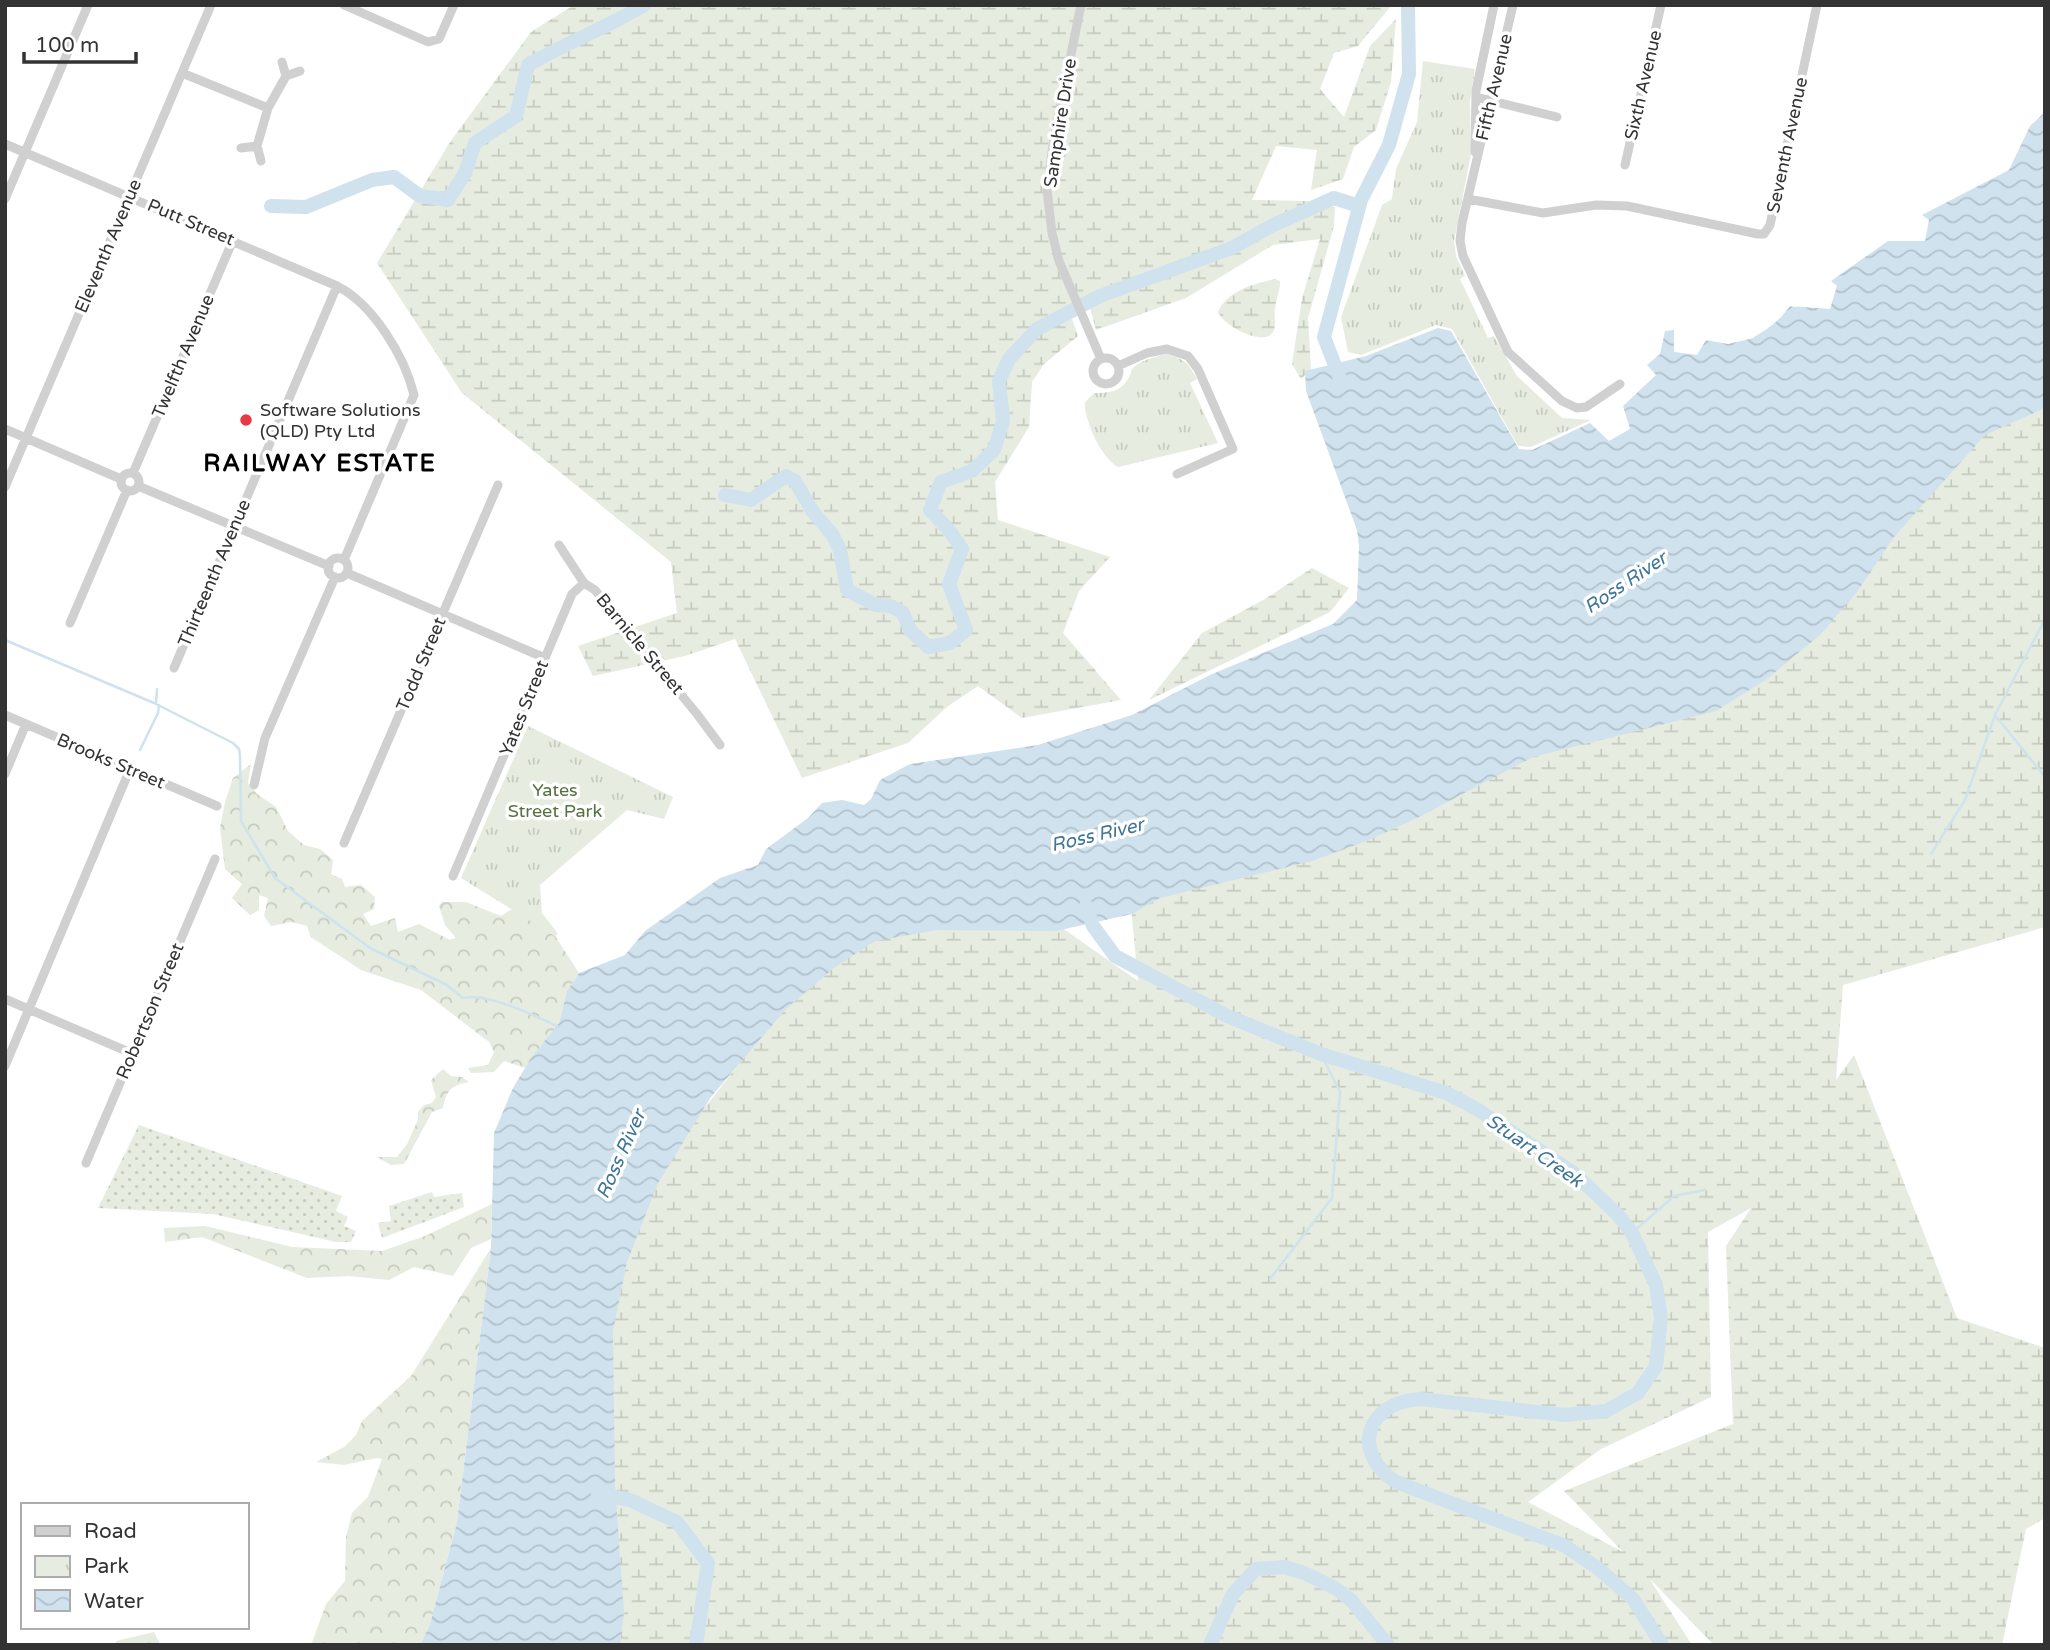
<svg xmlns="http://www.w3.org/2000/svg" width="2050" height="1650" font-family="'Varela Round',sans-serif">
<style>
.grass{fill:url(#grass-dots)}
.forest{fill:url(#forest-crowns)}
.wetland{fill:url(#wetland-marsh);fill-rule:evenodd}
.park{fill:url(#park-tufts)}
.pitch{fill:#e6ecdf}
.water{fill:url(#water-waves)}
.pier{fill:#fff}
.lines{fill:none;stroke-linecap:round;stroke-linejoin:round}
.stream{stroke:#cfe2ee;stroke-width:2.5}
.river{stroke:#cfe2ee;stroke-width:14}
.street{stroke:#d0d0d0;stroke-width:9}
.poi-dot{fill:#e63946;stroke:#fff;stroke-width:2.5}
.labels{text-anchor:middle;stroke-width:7;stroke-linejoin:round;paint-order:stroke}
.street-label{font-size:18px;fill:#333;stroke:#fff}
.poi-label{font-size:18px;fill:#333;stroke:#fff;text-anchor:start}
.park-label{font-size:18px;fill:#56703f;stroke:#fff}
.water-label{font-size:19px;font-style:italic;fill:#3f7597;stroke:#fff}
.district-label{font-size:24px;font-weight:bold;letter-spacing:2px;fill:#000;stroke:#fff}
</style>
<defs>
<pattern id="grass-dots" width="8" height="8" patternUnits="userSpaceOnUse" patternTransform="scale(1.75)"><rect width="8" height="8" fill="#e6ecdf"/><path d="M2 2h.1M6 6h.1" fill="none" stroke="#c6cbc0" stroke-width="1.8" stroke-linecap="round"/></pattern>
<pattern id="forest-crowns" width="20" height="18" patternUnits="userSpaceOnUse" patternTransform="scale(1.75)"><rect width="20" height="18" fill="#e6ecdf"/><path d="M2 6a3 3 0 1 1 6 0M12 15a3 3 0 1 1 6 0" fill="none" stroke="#c6cbc0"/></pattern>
<pattern id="wetland-marsh" width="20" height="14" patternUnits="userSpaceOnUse" patternTransform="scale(1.75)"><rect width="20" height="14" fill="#e6ecdf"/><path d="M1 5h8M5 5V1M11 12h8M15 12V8" fill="none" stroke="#c6cbc0"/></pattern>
<pattern id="park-tufts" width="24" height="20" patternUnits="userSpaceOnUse" patternTransform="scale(1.75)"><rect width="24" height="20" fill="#e6ecdf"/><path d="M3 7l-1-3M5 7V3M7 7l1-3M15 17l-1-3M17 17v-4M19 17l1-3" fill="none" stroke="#c6cbc0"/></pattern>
<pattern id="water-waves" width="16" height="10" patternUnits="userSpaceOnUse" patternTransform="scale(1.75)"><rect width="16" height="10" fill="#cfe2ee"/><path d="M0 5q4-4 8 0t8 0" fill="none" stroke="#b2c2cd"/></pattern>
</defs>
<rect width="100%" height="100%" fill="#fff"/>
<path class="grass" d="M139,1125L342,1196L336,1211L348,1217L344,1226L356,1231L351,1242H336L213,1214L98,1208Z
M432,1192L434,1197L462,1193L464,1207L382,1238L378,1223L391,1221L389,1206Z"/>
<path class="forest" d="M251,764L248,783L257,794L276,807L288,831L304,845L320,849L333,860L331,874L342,879L345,887L361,885L375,897L374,909L363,914L371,926L395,918L398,932L419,924L450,940L456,938L445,925L439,906L442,902H466L501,916L512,909L555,936L579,973L567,991L559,1023L525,1068L504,1061L494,1072L471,1073L468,1068L488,1065L494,1052L489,1042L421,990L361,970L311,937L307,926L292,922L271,926L264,916L268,898L259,895V910L250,915L232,898L242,884L225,869L220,828L225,802L233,778Z
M443,1069L451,1076L462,1077L469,1082C452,1085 446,1090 443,1108L432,1112L404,1164L391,1165L377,1157H397L407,1144L418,1120V1112L424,1105L432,1103L436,1097L431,1080Z
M492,1204L491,1239L471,1248L453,1276L414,1267L389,1280L349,1276L307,1278L202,1237L165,1242L164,1228L205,1226L292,1247L382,1251L425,1236Z
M491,1248L457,1522L430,1624L420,1645H311L326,1604L345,1581L346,1537L352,1513L368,1497L382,1459L377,1458L344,1465L316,1462L344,1447L356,1435L362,1421L411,1376Z
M154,1632L160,1644L163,1645H116V1641Z"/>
<path class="wetland" d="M574,5L1391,6L1358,46L1334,53L1320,89L1344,117L1370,46L1396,19L1391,82L1376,130L1354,147L1343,179L1311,190L1317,150L1276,146L1252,200L1306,201L1335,207L1334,226L1308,318L1311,369L1301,379L1292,364L1302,298L1320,239L1273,245L1186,298L1096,330L1090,308L1071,316L1078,336L1044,364L1032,382L1029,427L995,482L998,520L1110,557L1079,591L1063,633L1121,700L1022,718L978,686L947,707L908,743L802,778L735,639L685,656L593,676L578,646L677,613L671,562L462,393L377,263L450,142L531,32Z
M1275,279L1280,281V285C1279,293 1276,300 1275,308C1274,314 1276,324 1274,330C1267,349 1223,326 1218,312C1228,290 1253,284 1275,279Z
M2045,394V927L1843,985L1836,1080L1854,1055L1957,1318L2045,1348V1518L2026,1529L2002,1645H1714L1649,1578L1692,1645H611L599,1351L636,1195L820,961L946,909L1045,916L1138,981L1129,886L1985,419ZM1751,1208L1726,1246L1733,1424L1564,1491L1623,1552L1528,1502L1601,1449L1711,1397L1708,1232Z
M1312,568L1349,588L1330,612L1149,700L1202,633L1265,599Z"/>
<path class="park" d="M1423,61L1475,69L1470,101L1471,154L1454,241L1456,256L1465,276L1460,279L1488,338L1494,336L1517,376L1562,418L1591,420L1531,447L1518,446L1452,329L1436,325L1361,355L1348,352L1341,317L1382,205L1392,199L1396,169L1417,122Z
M1167,354C1185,360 1188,362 1197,379L1190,383L1218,443L1118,467C1101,458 1084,420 1085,402L1094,393C1109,393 1122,392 1129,377C1132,372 1130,371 1134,367C1142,360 1157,356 1167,354Z
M528,726L673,797L664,819L627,810L540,885L542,913L558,934L555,936L461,878Z"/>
<path class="pitch" d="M520 795a36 36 0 1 1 72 0a36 36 0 1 1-72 0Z"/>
<path class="water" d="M2045,112V408L1985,435L1894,537L1857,592L1821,634L1767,679L1716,711L1533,757L1415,819L1369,840L1312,861L1160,898L1132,914L1056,931L937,930L875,941L834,968L786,1009L711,1097L658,1183L627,1262L613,1331L615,1486L624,1613L620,1645H420L430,1624L457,1522L491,1248L494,1133L513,1088L531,1058L559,1023L567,991L579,973L625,955L645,931L720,878L758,865L766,849L808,818L822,803L842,800L864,805L871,799L880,780L910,764L1038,745L1132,715L1210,675L1333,624L1357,600L1359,546L1357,530L1306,391L1305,371L1366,356L1438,328L1451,331L1519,449L1532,450L1590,423L1609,441L1630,429L1623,406L1656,375L1647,365L1660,354L1665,331L1674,330V352L1697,355L1706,340C1737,346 1755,341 1779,319C1783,315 1786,310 1790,306L1830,309L1837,286L1831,281L1888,241H1925L1929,220L1922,215L2009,170L2030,126Z"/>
<path class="pier" d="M1788,303H1796V307L1790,306L1781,317L1753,338L1728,344L1706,340L1704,337L1725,340L1751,335L1779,315Z"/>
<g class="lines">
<path class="stream" d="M5,640L154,703L233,743L239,749L240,756L241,821L275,878L370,948L447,985L463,998C489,993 533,1015 557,1026
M156,703L157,689
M1995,715L2045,777
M140,750L158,713L159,705
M1931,854L1965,800L1995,715L2045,619
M1632,1233L1674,1196L1705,1190
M1270,1279L1332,1198L1340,1092L1321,1054"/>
<path class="river" d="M271,206L306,207L372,180L394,177L420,196L448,200L465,173L475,143L516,116L528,65C566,43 606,28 644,5
M1341,381L1324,337L1361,200L1389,145L1409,74L1408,5
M725,495L751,500L786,476L795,481L813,512L832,534L840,550L847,590L876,605L891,606L903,613L910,630L928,647L950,643L966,630L949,584L962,549L949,530L930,510L941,482L972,471L994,450L1003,421L999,381L1009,359L1037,329L1100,296L1232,248L1271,226L1334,198L1359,206
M1086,906L1093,926L1115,956L1227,1016L1321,1054L1446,1093L1475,1108L1574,1173L1619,1216L1632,1233L1656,1285L1661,1318L1656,1366L1638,1393L1606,1411L1565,1415L1420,1399C1366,1402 1350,1452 1396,1482L1565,1546L1599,1569L1633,1599L1662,1645
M598,1494L630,1500L677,1522L708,1563L696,1645
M1210,1645L1233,1594L1256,1569L1285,1567L1304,1573L1335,1588L1351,1600L1388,1645"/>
<path class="street" d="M344,5L428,42L439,39L454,5
M1081,5L1054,138L1047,190L1052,233L1059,261L1101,359
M1513,5L1462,223L1460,241L1463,256L1508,352L1562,401L1577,408L1586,407L1620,384
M182,73L268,108
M286,76L300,71
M1476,97L1557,117
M5,144L337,286C373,304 405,357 414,395L344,560
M257,146L261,161
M241,148L257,146L268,108L286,76L282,62
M1475,152L1476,91L1494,5
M1625,165L1661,5
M5,199L88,5
M1468,199L1543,213L1596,205L1627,206L1758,234H1764L1770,225L1817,5
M1093 371a13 13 0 1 1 26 0a13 13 0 1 1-26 0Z
M1118,366L1147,353L1167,349L1188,356L1198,369L1233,449L1177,474
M5,429L121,479
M121 482a9 9 0 1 1 18 0a9 9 0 1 1-18 0Z
M133,473L233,240
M138,486L329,566
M5,487L211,5
M559,545L584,583L595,590L697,714L720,745
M328 568a10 10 0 1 1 20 0a10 10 0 1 1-20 0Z
M347,573L545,658
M70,623L127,490
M174,668L337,286
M5,715L217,806
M5,774L26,724
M254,785L265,738L335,577
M344,843L498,485
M453,876L572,594L584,583
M5,999L131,1053
M5,1066L130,769
M86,1163L215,859"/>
</g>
<circle class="poi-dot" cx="246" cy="420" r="7"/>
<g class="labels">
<g class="street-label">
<text transform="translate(1643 85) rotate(-77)" y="6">Sixth Avenue</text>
<text transform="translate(1494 87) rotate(-77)" y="6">Fifth Avenue</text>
<text transform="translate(1060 123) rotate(-81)" y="6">Samphire Drive</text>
<text transform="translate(1787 145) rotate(-78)" y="6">Seventh Avenue</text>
<text transform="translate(191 222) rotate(23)" y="6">Putt Street</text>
<text transform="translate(108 246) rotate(-67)" y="6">Eleventh Avenue</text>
<text transform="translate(183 356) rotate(-67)" y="6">Twelfth Avenue</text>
<text transform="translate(214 573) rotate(-67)" y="6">Thirteenth Avenue</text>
<text transform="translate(640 644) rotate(50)" y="6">Barnicle Street</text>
<text transform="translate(421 664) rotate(-67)" y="6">Todd Street</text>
<text transform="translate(524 708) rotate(-68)" y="6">Yates Street</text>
<text transform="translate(111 761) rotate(23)" y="6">Brooks Street</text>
<text transform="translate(150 1011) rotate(-67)" y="6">Robertson Street</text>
</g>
<g class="poi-label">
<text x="260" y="416">Software Solutions<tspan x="260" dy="21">(QLD) Pty Ltd</tspan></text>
</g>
<g class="park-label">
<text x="555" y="796">Yates<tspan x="555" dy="21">Street Park</tspan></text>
</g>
<g class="water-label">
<text transform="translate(1625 582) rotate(-34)" y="7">Ross River</text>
<text transform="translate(1097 834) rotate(-13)" y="7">Ross River</text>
<text transform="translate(1535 1150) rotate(35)" y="7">Stuart Creek</text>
<text transform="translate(620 1154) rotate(-66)" y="7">Ross River</text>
</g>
<g class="district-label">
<text x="320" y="471">RAILWAY ESTATE</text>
</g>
</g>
<rect width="2050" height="1650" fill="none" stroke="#333333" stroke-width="14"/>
<rect x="21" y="1503" width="228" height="126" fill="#ffffff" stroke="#adadad" stroke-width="2"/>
<rect x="35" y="1526" width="35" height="10" fill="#d0d0d0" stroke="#adadad" stroke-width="2"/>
<text x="84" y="1538" font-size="21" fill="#333333">Road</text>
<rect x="35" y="1556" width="35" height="21" fill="url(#park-tufts)" stroke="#adadad" stroke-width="2"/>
<text x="84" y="1573" font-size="21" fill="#333333">Park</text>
<rect x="35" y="1590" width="35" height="21" fill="url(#water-waves)" stroke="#adadad" stroke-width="2"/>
<text x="84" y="1608" font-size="21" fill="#333333">Water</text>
<path d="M24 52v10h112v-10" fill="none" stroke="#333333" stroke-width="3.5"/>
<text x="35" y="52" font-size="21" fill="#333333" stroke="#ffffff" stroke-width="5" paint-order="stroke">100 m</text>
</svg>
